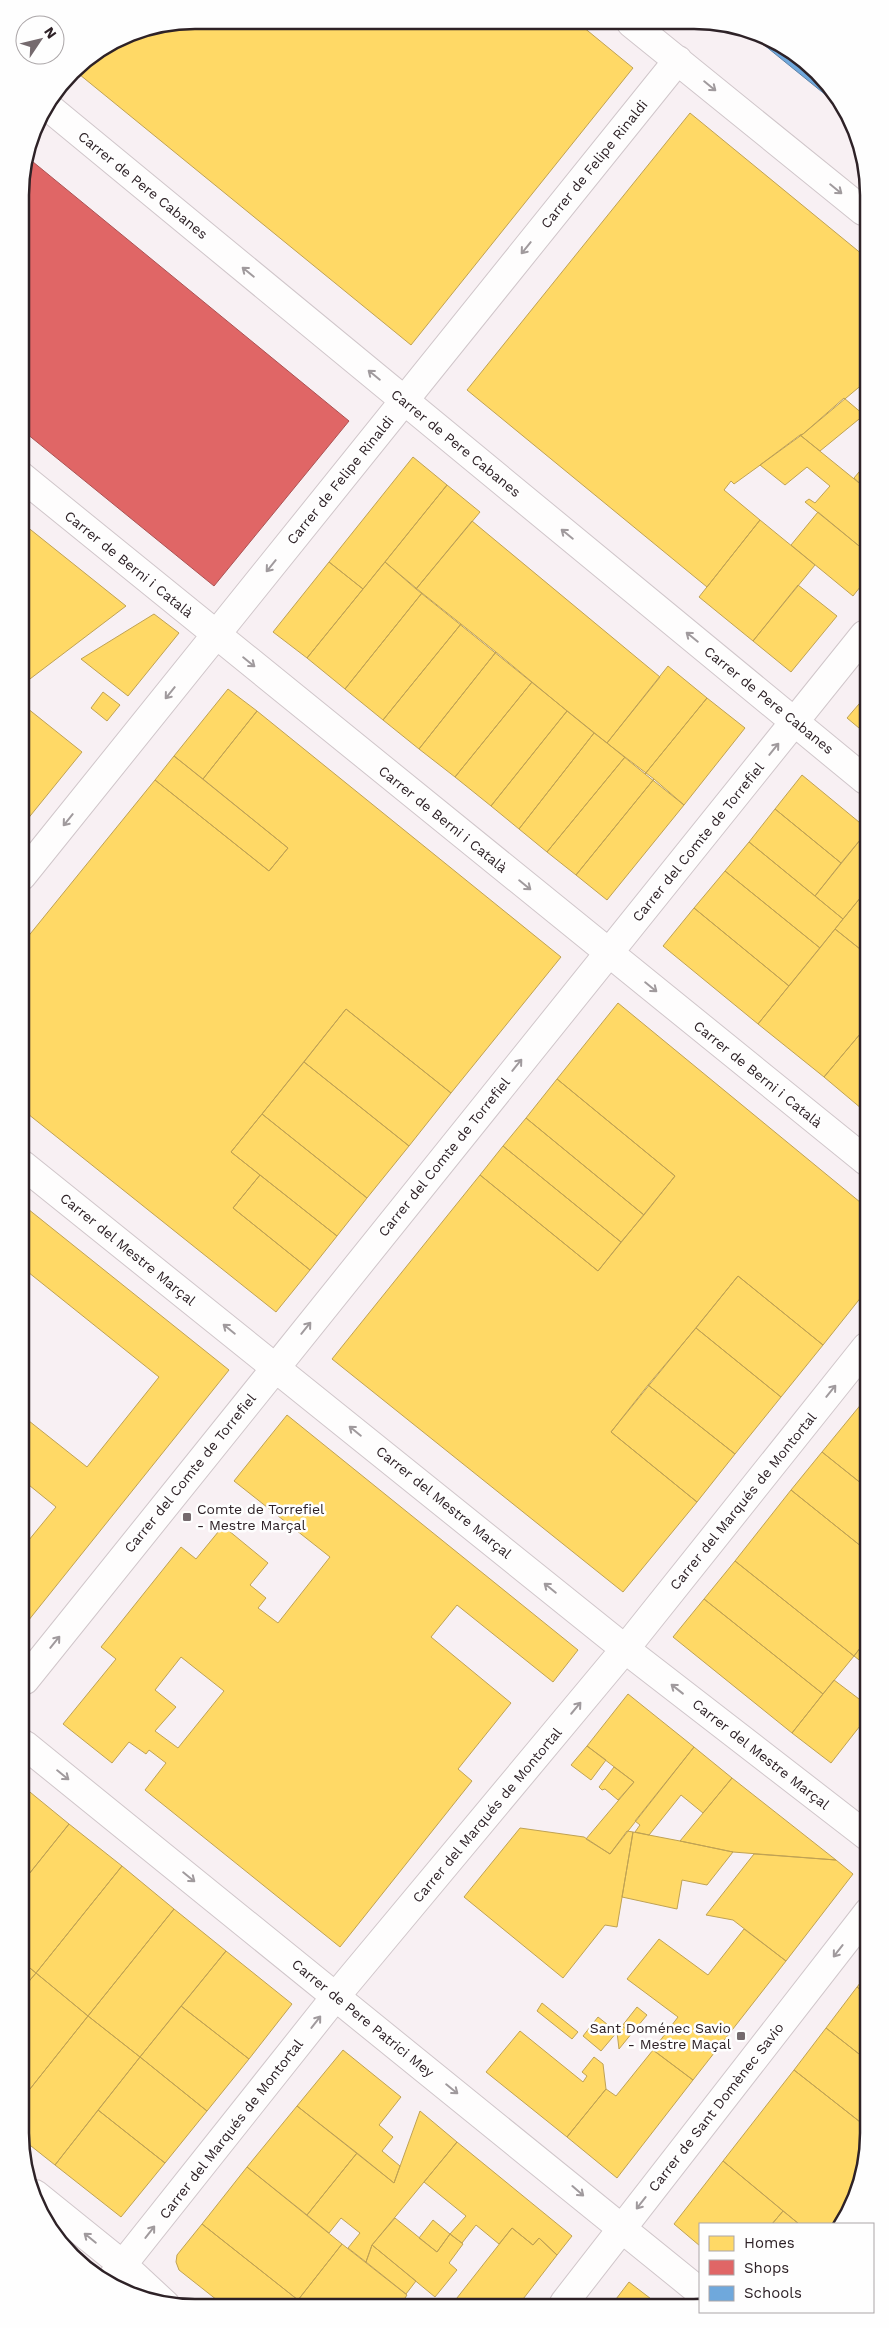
<svg xmlns="http://www.w3.org/2000/svg" width="889" height="2328" font-family="'Work Sans',sans-serif">
<style>
.homes{fill:#ffd966;stroke:#c0a253;fill-rule:evenodd}
.shops{fill:#e06666;stroke:#ab5253}
.schools{fill:#6fa8dc;stroke:#5c80a6}
.lines{fill:none;stroke-linecap:round;stroke-linejoin:round}
.minor-casing{stroke:#d0c6ca;stroke-width:30}
.minor{stroke:#fefdfd;stroke-width:28}
.oneway{stroke:#a09a9d}
.poi-dot{fill:#756a6e;stroke:#fefefe;stroke-width:2}
.labels{text-anchor:middle;stroke-width:5;stroke-linejoin:round;paint-order:stroke}
.street-label{font-size:14px;fill:#2e2227;stroke:#fefefe}
.poi-label{font-size:14px;fill:#2e2227;stroke:#fefefe;text-anchor:start}
.rim{fill:none;stroke:#2e2227;stroke-width:2.5}
</style>
<rect width="100%" height="100%" fill="#f8f0f3"/>
<path class="homes" d="M195,20L577,22L633,68L411,345L74,70L79,64L128,33Z
M690,113L863,255L864,383L803,434L734,484L731,481L724,490L760,520L707,587L467,390Z
M844,398L864,415L820,451L800,435L803,434Z
M800,435L864,487V550L805,502L809,499L815,503L830,486L807,467L785,485L760,465Z
M413,457L447,485L363,589L329,562Z
M864,466V487L854,478Z
M447,485L480,512L416,589L385,562Z
M818,512L864,550V582L853,596L791,545Z
M760,520L815,565L753,641L699,597Z
M472,521L660,677L607,743L416,589Z
M21,522L126,606L22,685Z
M329,562L363,589L307,658L273,632Z
M385,562L422,593L345,689L307,658Z
M798,585L837,616L791,672L753,641Z
M422,593L461,624L383,720L345,689Z
M154,614L179,633L128,696L81,659Z
M461,624L496,652L419,749L383,720Z
M496,652L532,682L455,777L419,749Z
M668,666L707,698L645,774L607,743Z
M532,682L567,711L491,806L455,777Z
M228,689L257,711L203,779L174,756Z
M103,692L120,705L107,721L91,708Z
M865,697V733L847,718Z
M707,698L745,728L684,805L645,774Z
M22,704L82,752L22,826Z
M257,711L561,957L451,1093L346,1009L262,1114L231,1152L260,1175L233,1208L310,1270L276,1312L23,1110L22,944L155,780L269,871L288,848L203,779Z
M567,711L594,733L519,829L491,806Z
M594,733L625,757L547,852L519,829Z
M174,756L288,848L269,871L155,780Z
M625,757L654,779L576,875L547,852Z
M802,775L865,827V834L841,863L775,809Z
M654,779L684,805L607,900L576,875Z
M775,809L841,863L815,896L749,842Z
M865,834V892L843,919L815,896Z
M749,842L843,919L820,948L725,871Z
M725,871L820,948L789,986L694,908Z
M865,892V953L835,929Z
M694,908L789,986L758,1024L663,946Z
M835,929L865,953L866,1027L824,1077L758,1024Z
M618,1003L866,1207V1291L823,1345L738,1276L611,1432L697,1502L623,1592L332,1359L480,1175L598,1271L675,1176L557,1079Z
M346,1009L451,1093L409,1146L304,1062Z
M866,1027V1104L862,1109L824,1077Z
M304,1062L409,1146L367,1198L262,1114Z
M557,1079L675,1176L644,1215L526,1118Z
M262,1114L367,1198L337,1236L231,1152Z
M526,1118L644,1215L621,1242L503,1146Z
M503,1146L621,1242L598,1271L480,1175Z
M260,1175L337,1236L310,1270L233,1208Z
M23,1205L229,1370L24,1626V1546L56,1507L24,1481V1417L87,1467L159,1377L23,1268Z
M738,1276L823,1345L781,1397L696,1328Z
M696,1328L781,1397L735,1454L648,1385Z
M648,1385L735,1454L697,1502L611,1432Z
M867,1397V1488L822,1452Z
M287,1415L578,1650L553,1682L457,1605L431,1637L511,1703L458,1769L472,1781L340,1947L145,1790L166,1763L149,1750L146,1754L129,1742L112,1763L63,1724L116,1659L101,1647L181,1547L196,1559L223,1526L268,1563L250,1585L266,1598L258,1608L278,1623L330,1557L234,1481ZM181,1657L224,1691L178,1748L155,1731L176,1707L155,1690Z
M822,1452L867,1488V1551L791,1490Z
M791,1490L867,1551V1639L854,1656L735,1561Z
M735,1561L854,1656L823,1694L704,1599Z
M704,1599L823,1694L792,1733L673,1637Z
M867,1639V1666L854,1656Z
M834,1680L863,1702L867,1696V1717L831,1763L792,1733Z
M628,1694L694,1747L610,1854L586,1839L634,1782L587,1746Z
M587,1746L606,1760L591,1780L571,1765Z
M694,1747L732,1778L703,1813L681,1795L649,1835L635,1832L640,1825L635,1821Z
M614,1767L634,1782L618,1800L605,1789L602,1790L599,1787Z
M732,1778L836,1860L733,1852L680,1841Z
M25,1788L69,1824L25,1879Z
M69,1824L122,1866L36,1973L25,1964V1879Z
M520,1828L584,1837L610,1854L627,1831L633,1832L617,1927L605,1925L563,1978L464,1897Z
M633,1832L680,1841L733,1852L707,1885L682,1880L677,1909L622,1897Z
M754,1854L836,1860L853,1874L786,1961L733,1920L706,1915Z
M122,1866L174,1909L88,2016L36,1973Z
M174,1909L226,1951L140,2057L88,2016Z
M744,1929L786,1961L693,2080L653,2050L678,2017L627,1979L659,1939L708,1975Z
M226,1951L292,2004L249,2059L181,2006Z
M25,1964L36,1973L25,1986Z
M36,1973L88,2016L26,2094L25,1986Z
M868,1973V1996L857,1987Z
M857,1987L868,1996V2061L826,2028Z
M542,2003L578,2032L572,2039L537,2011Z
M181,2006L249,2059L207,2111L140,2057Z
M637,2007L647,2015L632,2033L622,2026Z
M88,2016L140,2057L55,2165L26,2142V2094Z
M598,2017L617,2032L601,2051L583,2036Z
M622,2026L632,2033L619,2049L617,2032Z
M826,2028L868,2061L869,2129L794,2070Z
M520,2031L583,2082L587,2076L582,2072L594,2057L603,2064L606,2089L567,2137L486,2072Z
M343,2050L401,2097L379,2125L393,2137L382,2151L400,2166L394,2183L297,2106Z
M653,2050L693,2080L617,2178L567,2137L606,2089L616,2096Z
M140,2057L207,2111L165,2163L98,2110Z
M794,2070L869,2129V2144L856,2200L841,2224H799L723,2161Z
M297,2106L357,2153L307,2215L247,2167Z
M98,2110L165,2163L121,2217L55,2165Z
M420,2111L457,2142L372,2245L366,2262L348,2248L360,2233L341,2218L329,2233L307,2215L357,2153L394,2183Z
M457,2142L572,2236L557,2255L539,2238L533,2245L512,2228L499,2244L476,2225L462,2243L450,2234L466,2216L424,2182Z
M723,2161L783,2211L772,2224H700V2246L674,2224Z
M247,2167L342,2244L298,2300L202,2224Z
M783,2211L799,2224H772Z
M395,2218L437,2252L450,2234L463,2244L449,2263L457,2270L435,2297L372,2245Z
M433,2220L450,2234L437,2252L419,2238Z
M202,2224L298,2300L301,2304H222L179,2270L176,2262L177,2255Z
M512,2228L533,2245L539,2238L557,2255L520,2303H453Z
M342,2244L407,2295L401,2304H301L298,2300Z
M372,2245L416,2281L406,2294L366,2262Z
M629,2282L655,2302L613,2303Z"/>
<path class="shops" d="M27,157L349,421L214,586L21,429L20,183Z"/>
<path class="schools" d="M753,36L810,64L835,95L832,100Z"/>
<g class="lines">
<g class="minor-casing">
<path id="minor" d="M631,23L863,211
M47,106L865,780
M21,476L866,1161
M22,876L678,60
M23,1165L625,1649L868,1837
M25,1680L864,635
M25,1745L700,2292
M35,2194L123,2265L166,2305
M108,2283L336,1996L625,1649L866,1347
M564,2303L868,1912"/>
</g>
<use href="#minor" class="minor"/>
</g>
<defs><path id="oneway-shaft" d="M-6 0H5M1.5-3L5.5 0L1.5 3" fill="none" stroke-width="1.6" stroke-linecap="round" stroke-linejoin="round" transform="scale(1.25)"/></defs>
<g class="oneway">
<use href="#oneway-shaft" transform="translate(710 86) rotate(39)"/>
<use href="#oneway-shaft" transform="translate(836 189) rotate(39)"/>
<use href="#oneway-shaft" transform="translate(526 248) rotate(129)"/>
<use href="#oneway-shaft" transform="translate(248 272) rotate(-141)"/>
<use href="#oneway-shaft" transform="translate(374 375) rotate(-141)"/>
<use href="#oneway-shaft" transform="translate(567 534) rotate(-141)"/>
<use href="#oneway-shaft" transform="translate(271 566) rotate(129)"/>
<use href="#oneway-shaft" transform="translate(692 637) rotate(-141)"/>
<use href="#oneway-shaft" transform="translate(249 662) rotate(39)"/>
<use href="#oneway-shaft" transform="translate(170 693) rotate(129)"/>
<use href="#oneway-shaft" transform="translate(774 749) rotate(-51)"/>
<use href="#oneway-shaft" transform="translate(68 820) rotate(129)"/>
<use href="#oneway-shaft" transform="translate(525 885) rotate(39)"/>
<use href="#oneway-shaft" transform="translate(651 987) rotate(39)"/>
<use href="#oneway-shaft" transform="translate(517 1065) rotate(-51)"/>
<use href="#oneway-shaft" transform="translate(306 1328) rotate(-51)"/>
<use href="#oneway-shaft" transform="translate(229 1329) rotate(-141)"/>
<use href="#oneway-shaft" transform="translate(831 1391) rotate(-51)"/>
<use href="#oneway-shaft" transform="translate(355 1431) rotate(-141)"/>
<use href="#oneway-shaft" transform="translate(550 1588) rotate(-141)"/>
<use href="#oneway-shaft" transform="translate(55 1642) rotate(-51)"/>
<use href="#oneway-shaft" transform="translate(677 1689) rotate(-142)"/>
<use href="#oneway-shaft" transform="translate(576 1708) rotate(-50)"/>
<use href="#oneway-shaft" transform="translate(63 1775) rotate(39)"/>
<use href="#oneway-shaft" transform="translate(189 1877) rotate(39)"/>
<use href="#oneway-shaft" transform="translate(838 1951) rotate(128)"/>
<use href="#oneway-shaft" transform="translate(316 2022) rotate(-52)"/>
<use href="#oneway-shaft" transform="translate(452 2089) rotate(39)"/>
<use href="#oneway-shaft" transform="translate(578 2191) rotate(41)"/>
<use href="#oneway-shaft" transform="translate(641 2203) rotate(128)"/>
<use href="#oneway-shaft" transform="translate(150 2232) rotate(-52)"/>
<use href="#oneway-shaft" transform="translate(90 2238) rotate(-141)"/>
</g>
<g class="poi-dot">
<rect x="182" y="1512" width="10" height="10" rx="2.5"/>
<rect x="736" y="2031" width="10" height="10" rx="2.5"/>
</g>
<g class="labels">
<g class="street-label">
<text transform="translate(594 164) rotate(-51)" y="5">Carrer de Felipe Rinaldi</text>
<text transform="translate(143 185) rotate(39)" y="5">Carrer de Pere Cabanes</text>
<text transform="translate(456 443) rotate(39)" y="5">Carrer de Pere Cabanes</text>
<text transform="translate(340 480) rotate(-51)" y="5">Carrer de Felipe Rinaldi</text>
<text transform="translate(129 564) rotate(39)" y="5">Carrer de Berni i Català</text>
<text transform="translate(769 700) rotate(39)" y="5">Carrer de Pere Cabanes</text>
<text transform="translate(443 819) rotate(39)" y="5">Carrer de Berni i Català</text>
<text transform="translate(698 842) rotate(-51)" y="5">Carrer del Comte de Torrefiel</text>
<text transform="translate(758 1074) rotate(39)" y="5">Carrer de Berni i Català</text>
<text transform="translate(444 1157) rotate(-51)" y="5">Carrer del Comte de Torrefiel</text>
<text transform="translate(128 1249) rotate(39)" y="5">Carrer del Mestre Marçal</text>
<text transform="translate(190 1473) rotate(-51)" y="5">Carrer del Comte de Torrefiel</text>
<text transform="translate(743 1501) rotate(-51)" y="5">Carrer del Marqués de Montortal</text>
<text transform="translate(444 1502) rotate(39)" y="5">Carrer del Mestre Marçal</text>
<text transform="translate(761 1754) rotate(38)" y="5">Carrer del Mestre Marçal</text>
<text transform="translate(487 1815) rotate(-50)" y="5">Carrer del Marqués de Montortal</text>
<text transform="translate(363 2018) rotate(39)" y="5">Carrer de Pere Patrici Mey</text>
<text transform="translate(716 2107) rotate(-52)" y="5">Carrer de Sant Domènec Savio</text>
<text transform="translate(231 2129) rotate(-52)" y="5">Carrer del Marqués de Montortal</text>
</g>
<g class="poi-label">
<text x="197" y="1514">Comte de Torrefiel<tspan x="197" dy="16">- Mestre Marçal</tspan></text>
<text x="731" y="2033" text-anchor="end">Sant Doménec Savio<tspan x="731" dy="16">- Mestre Maçal</tspan></text>
</g>
</g>
<path d="M0 0H889V2328H0ZM195 29H694A166 166 0 0 1 860 195V2133A166 166 0 0 1 694 2299H195A166 166 0 0 1 29 2133V195A166 166 0 0 1 195 29Z" fill="#fefefe" fill-rule="evenodd"/>
<path class="rim" d="M195 29H694A166 166 0 0 1 860 195V2133A166 166 0 0 1 694 2299H195A166 166 0 0 1 29 2133V195A166 166 0 0 1 195 29Z"/>
<rect x="699" y="2223" width="175" height="90" fill="#fefefe" stroke="#aba6a8"/>
<rect x="709" y="2236" width="25" height="15" fill="#ffd966" stroke="#aba6a8"/>
<text x="744" y="2248" font-size="15" fill="#2e2227">Homes</text>
<rect x="709" y="2260" width="25" height="15" fill="#e06666" stroke="#aba6a8"/>
<text x="744" y="2273" font-size="15" fill="#2e2227">Shops</text>
<rect x="709" y="2286" width="25" height="15" fill="#6fa8dc" stroke="#aba6a8"/>
<text x="744" y="2298" font-size="15" fill="#2e2227">Schools</text>
<g transform="translate(40 40) rotate(55)"><circle r="24" fill="#fefefe" stroke="#aba6a8"/>
<path d="M0-4L9 19L0 12L-9 19Z" fill="#756a6e"/>
<text y="-8" font-size="14" font-weight="bold" text-anchor="middle" fill="#2e2227">N</text>
</g>
</svg>
